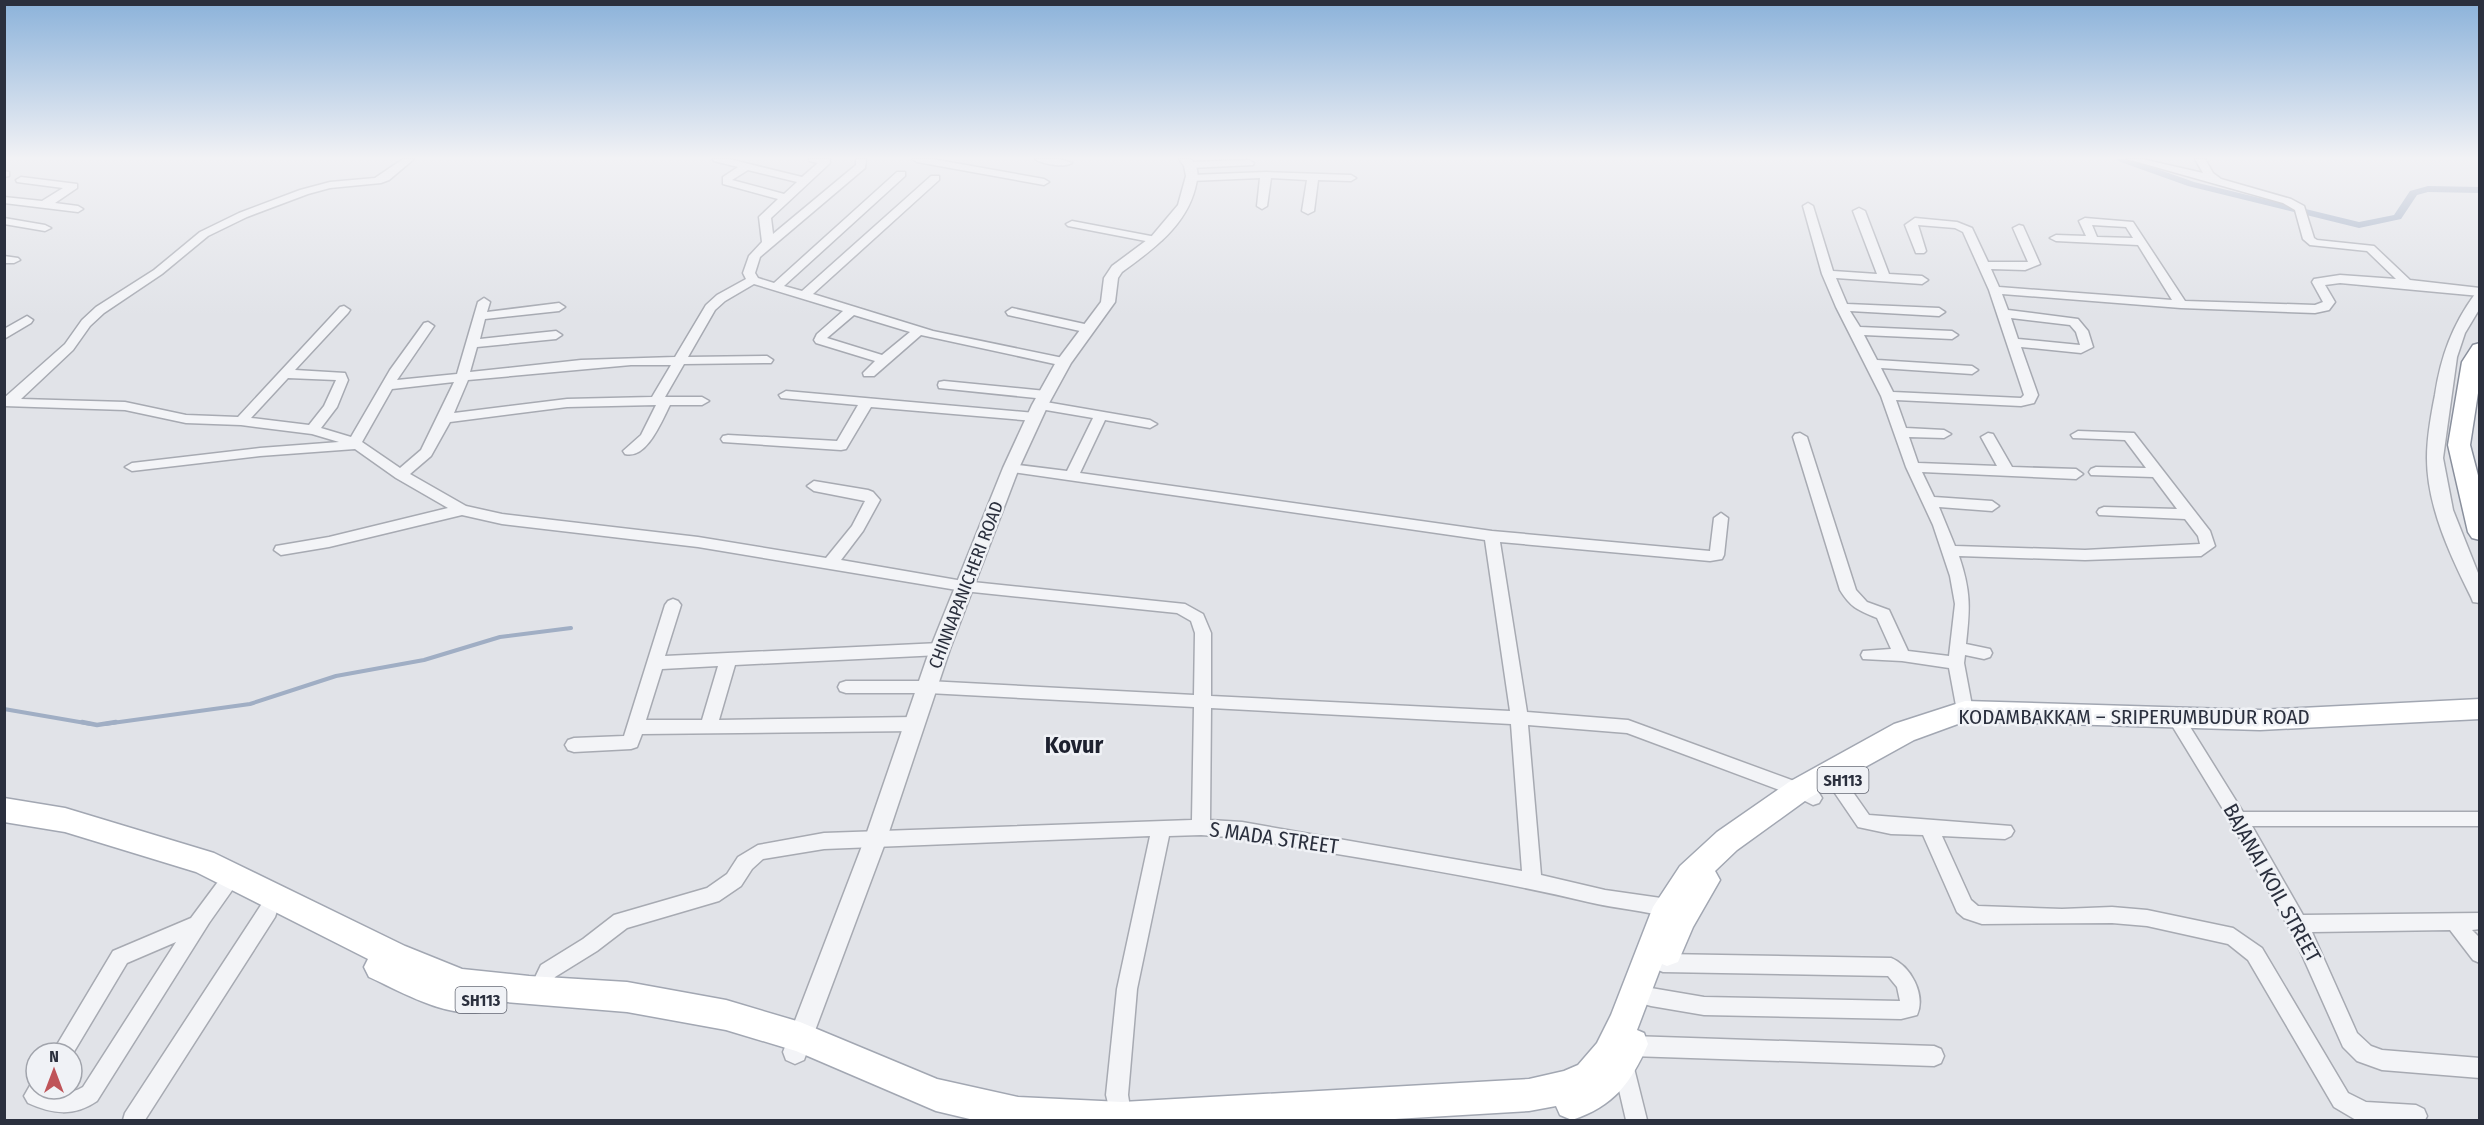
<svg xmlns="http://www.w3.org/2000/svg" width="2484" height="1125" font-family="'Fira Sans Condensed',sans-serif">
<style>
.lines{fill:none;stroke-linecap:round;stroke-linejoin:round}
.stream-far1{stroke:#a0aec4;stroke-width:4}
.stream{stroke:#a0aec4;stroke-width:4.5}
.canal{fill:#a0aec4;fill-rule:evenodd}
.minor-casing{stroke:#a7aab2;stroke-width:3}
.tertiary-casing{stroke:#a7aab2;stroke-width:3}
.primary-casing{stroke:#a2a7b2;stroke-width:3}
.trunk-casing{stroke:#8a909d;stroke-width:3}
.minor{fill:#f3f4f7;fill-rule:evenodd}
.tertiary{fill:#f3f4f7;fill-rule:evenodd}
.primary{fill:#fff;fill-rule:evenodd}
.trunk{fill:#fff;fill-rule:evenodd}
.labels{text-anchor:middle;stroke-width:5;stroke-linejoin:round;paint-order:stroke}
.shield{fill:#f0f2f6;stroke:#666a75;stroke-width:1.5}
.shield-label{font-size:16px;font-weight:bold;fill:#2b303e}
.street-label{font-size:18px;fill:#2b303e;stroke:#f0f2f6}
.near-street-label{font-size:21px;fill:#2b303e;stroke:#f0f2f6}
.district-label{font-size:24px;font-weight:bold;fill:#1d212f;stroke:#f0f2f6}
</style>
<rect width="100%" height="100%" fill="#e1e3e8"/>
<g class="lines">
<path class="stream-far1" d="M4,709L91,724
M105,724L250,704L336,676L424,660L500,637L571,628"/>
<path class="stream" d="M82,722L97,725L116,722"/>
<path class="canal" d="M2117,159H2129L2194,182L2359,222L2394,215L2410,191L2428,186L2480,187V193L2428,192L2417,195L2401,219L2359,228L2188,186L2118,161Z"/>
<g class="minor-casing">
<path id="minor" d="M403,159H414L389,180L381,183L330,188L308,194L247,217L208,236L162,274L104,313L90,326L73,350L21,399L125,402L186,415L238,417L340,307L344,306L350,310L348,313L295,370L345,373L348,380L337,407L321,428L351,437L390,370L424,323L428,322L434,326L397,380L457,374L478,302L484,298L490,302L487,312L559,303L565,307L559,311L485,319L480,339L556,331L562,335L556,339L477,347L470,372L581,360L675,357L706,305L717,295L746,279L743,273L749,256L762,242L759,217L778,199L723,184V177L738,167L714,161L713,159H729L802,177L818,163L810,161L809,159H830V163L771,218L773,234L856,165V159H866L865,168L760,257L755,273L758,278L774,283L897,172H905V176L784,286L802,291L931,176H939V180L813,294L933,331L1068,359L1070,362L1068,365L1064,366L921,335L874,376H864L863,373L875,361L816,343L814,340L817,334L843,311L754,284L725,301L715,310L688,357L767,356L773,360L771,363L684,364L665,397H702L709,401L702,405H670C662,420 647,460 625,454L623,451L641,435L656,405L567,407L450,422L431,456L410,474L466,506L502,514L698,537L826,558L852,526L865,501L814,491L807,486L814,481L868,490L873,492L880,500L863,531L841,560L963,581L1185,604L1203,614L1211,633V696L1510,711L1485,540L1006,471L1004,468L1006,465L1011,464L1067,471L1093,418L1040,409L1033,405L1040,401L1150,420L1157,424L1150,428L1105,420L1080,473L1492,531L1710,551L1714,518L1721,513L1728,518L1724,555L1722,559L1710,561L1500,542L1527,712L1628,720L1805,785L1819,793L1822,798L1819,803L1813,805L1793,795L1627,733L1528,725L1541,875L1605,890L1668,899L1675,901L1681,911L1679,917L1672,919C1646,910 1616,909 1588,902C1474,875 1357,858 1242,838L1201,835L1169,836L1137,989L1128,1095L1132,1120H1112L1106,1095L1117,989L1150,836L824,849L763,859L752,869L741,886L719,901L627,928L597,951L555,977L545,998L538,1001L531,998L528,992L541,965L583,939L614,915L707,888L727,874L738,857L758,845L824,833L1192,820L1194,707L928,693H846L840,691L838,687L840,683L846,681H928L1194,695L1195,633L1191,621L1177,613L963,591L698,547L502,524L462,515L329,547L281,555L274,550L276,546L329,537L448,508L396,478L355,449L260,456L132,471L125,467L132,463L260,448L339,442L312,434L241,425L186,423L125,410L4,406V398L65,344L82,320L96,307L154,270L200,232L239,213L300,190L330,182L375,178ZM748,170L797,182L784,194L732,180ZM854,315L910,332L882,355L827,338ZM631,365H671L652,397L567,399L454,413L468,380ZM288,378L336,380L324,406L309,425L251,418ZM454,382L421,450L400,468L362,442L392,389ZM1211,708L1511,724L1522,871L1242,822L1210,820Z
M912,159H932L1044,179L1049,182L1044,185L917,162Z
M1035,159H1059L1072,163C1064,168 1043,164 1035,159Z
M2127,159H2142L2203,173L2195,159H2205L2213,173L2221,179L2291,199L2304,206L2314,238L2317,240L2374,246L2410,280L2480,288V296L2340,283L2325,285L2335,302L2329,310L2315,313L2181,308L2002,294L2008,310L2078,319L2088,331L2093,347L2081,353L2021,347L2038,395L2034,403L2021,406L1896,400L1906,428L1944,430L1951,434L1944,438L1909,437L1918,463L1997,466L1981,437L1988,433L1993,434L2012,467L2076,469L2083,474L2076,479L1922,472L1934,497L1992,501L1999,506L1992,511L1939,507L1955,546L2085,550L2200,544L2198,536L2185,519L2099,515L2097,512L2099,509L2104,507L2177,509L2153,477L2091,475L2089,472L2091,469L2096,467L2146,468L2125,440L2073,438L2071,435L2078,431L2134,433L2210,531L2215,546L2201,556L2085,560L1959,556C1971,592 1970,607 1966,644L1990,649L1992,653L1990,657L1984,659L1965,655L1964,663L1973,711L1971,716L1965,717L1959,716L1957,711L1949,668L1902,661L1863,659L1861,655L1863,651L1891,649L1877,618C1858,610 1851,608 1840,590L1793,437L1795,434L1800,433L1807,437L1856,590L1867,602L1889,610L1908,651L1949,656L1955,604L1950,576L1933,525L1906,467L1881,396L1836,307L1822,274L1803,206L1808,203L1813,206L1833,271L1877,274L1853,211L1859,208L1865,211L1889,274L1922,276L1928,280L1922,284L1836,278L1847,304L1939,308L1945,312L1939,316L1850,311L1860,327L1952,331L1958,335L1952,339L1864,335L1877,360L1972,366L1978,370L1972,374L1881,368L1893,392L2021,398L2024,395L1989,290L1963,232L1955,228L1918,225L1926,251L1924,253H1916L1905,225L1915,218L1957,222L1972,228L1988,262H2028L2013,228L2019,225L2023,226L2040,264L2025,270L1991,269L1999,287L2172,300L2138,245L2056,241L2050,238L2056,235L2086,236L2079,221L2085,218L2133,222L2185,301L2315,305L2323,302L2312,282L2314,279L2340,275L2396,279L2367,251L2310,245L2303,239L2295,210L2283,203ZM2092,225L2126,227L2133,238L2097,237ZM2011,318L2070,325L2076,332L2080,345L2018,339Z
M1249,160L1254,163L1253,165L1190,168L1185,165L1190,162Z
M4,171L9,172V176L4,177Z
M1266,172L1351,175L1356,178L1351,181L1318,180L1314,211L1308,214L1302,211L1307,180L1271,178L1267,206L1262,209L1257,206L1260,178L1191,181L1186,178L1191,175Z
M21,177L77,184V188L55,203L78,206L83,209L78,212L4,203V197L42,201L63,188L17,182L16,180Z
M4,218L45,225L51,228L45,231L4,224Z
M1072,221L1156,237L1162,240L1156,243L1068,226L1066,224Z
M4,256L18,258L20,260L14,263H4Z
M1012,308L1089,325L1095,329L1089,333L1008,315L1006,312Z
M27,316L33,320L31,323L4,339V329Z
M944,381L1046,391L1053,395L1046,399L939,388L938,385L939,382Z
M786,391L1035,413L1042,417L1035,421L871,407L846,449L841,450L723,442L721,439L723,436L728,435L837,441L858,405L781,398L779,395Z
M673,599L678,601L681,605L665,656L940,643L946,645L948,649L946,653L940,655L735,665L719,720L915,717L921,719L923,724L921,729L915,731L642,734L637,747L631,749L574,752L568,750L565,745L568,740L574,738L624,736L665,605L668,601ZM718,666L702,720H646L662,669Z
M2176,712L2182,714L2243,812H2480V826H2252L2303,915L2480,913V929L2472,930L2480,938V963L2473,960L2450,930L2312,932L2357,1033L2371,1046L2382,1050L2480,1058V1078L2382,1070L2357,1061L2343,1047L2294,937L2232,824L2168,719L2170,714Z
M1837,776L1843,778L1869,815L2011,826L2014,831L2011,836L2005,839L1942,836L1971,900L1978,906L2062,909L2112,907L2147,910L2233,928L2262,948L2348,1093L2366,1102L2416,1105L2424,1109L2427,1116L2425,1120H2356L2334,1107L2248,960L2228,944L2147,926L2112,923L1982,924L1964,918L1957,912L1923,835L1891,834L1858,827L1828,783L1831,778Z
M224,881L231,883L233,889L209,923L97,1101C74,1117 52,1114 28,1103L24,1096L32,1082L36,1080V1089H49V1091C61,1093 72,1094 83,1087L176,942L127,963L72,1055V1053H52L113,951L191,918L217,883Z
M268,903L275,905L277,911L275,917L145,1120H123L125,1113L261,905Z
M1663,954L1891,958C1911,966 1926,995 1917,1015L1901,1019L1704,1015L1651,1006L1644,1004L1641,997L1644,990L1651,988L1704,997L1900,1001L1897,987L1888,976L1663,972L1656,969L1653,963L1656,957Z
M1631,1036L1934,1046L1941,1049L1944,1056L1941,1063L1934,1066L1631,1056L1624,1053L1621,1046L1624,1039Z
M1623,1054L1630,1057L1633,1064L1647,1120H1626L1613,1064L1616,1057Z"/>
</g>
<g class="tertiary-casing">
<path id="tertiary" d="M1179,159H1191C1200,169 1198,177 1195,189C1185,227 1152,250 1122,272L1118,278L1115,302L1071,363L1048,405L1019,468L950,649L887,838L807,1052L804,1060L795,1064L786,1060L783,1052L865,838L930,649L1003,468L1032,405L1056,362L1101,302L1104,278L1112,266L1151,237L1178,205L1186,176L1184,166Z
M2480,293V308L2465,333L2457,357L2443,458L2453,510L2480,578V603L2473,602L2471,597C2450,555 2427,506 2427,458C2427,437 2431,415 2435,395C2441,356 2452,326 2475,294Z"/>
</g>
<g class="primary-casing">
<path id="primary" d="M2480,699V719L2260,730L1966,721L1914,740L1809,798L1737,850L1715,871L1720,880L1693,927L1678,962L1667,966L1662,964L1637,1030L1644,1033L1648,1044C1631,1083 1614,1106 1572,1120L1560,1115L1556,1106L1529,1111L1378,1120H974L936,1111L796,1051L726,1030L627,1012L494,1001L490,1009C454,1023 402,992 369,977L364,967L368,959L196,872L65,832L4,822V798L65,808L214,853L405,946L462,969L529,976L627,982L726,1000L800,1022L937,1079L1018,1097L1122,1102L1529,1079L1564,1071L1578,1065L1597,1043L1611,1015L1653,907L1680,866L1717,832L1789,782L1894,724L1965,701L2260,710Z"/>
</g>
<g class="trunk-casing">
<path id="trunk" d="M2480,343V380L2470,445L2480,483V540L2472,538L2468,532L2448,445L2462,362L2473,345Z"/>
</g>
<use href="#minor" class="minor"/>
<use href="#tertiary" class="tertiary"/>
<use href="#primary" class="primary"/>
<use href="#trunk" class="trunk"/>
</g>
<linearGradient id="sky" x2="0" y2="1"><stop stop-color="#8bb2da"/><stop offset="0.5" stop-color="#f2f2f5"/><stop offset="1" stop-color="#f2f2f5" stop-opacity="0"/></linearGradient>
<rect width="2484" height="316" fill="url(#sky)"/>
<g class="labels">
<g class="shield">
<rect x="1817.5" y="767" width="51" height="26" rx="4.5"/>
<rect x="455.5" y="987" width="51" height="26" rx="4.5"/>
</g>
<g class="shield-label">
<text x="1843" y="786">SH113</text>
<text x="481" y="1006">SH113</text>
</g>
<g class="street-label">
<text transform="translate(966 585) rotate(-69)" y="6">CHINNAPANICHERI ROAD</text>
</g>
<g class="near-street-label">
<text x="2134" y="724">KODAMBAKKAM – SRIPERUMBUDUR ROAD</text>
<text transform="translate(1274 838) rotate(8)" y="7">S MADA STREET</text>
<text transform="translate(2272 883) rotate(61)" y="7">BAJANAI KOIL STREET</text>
</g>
<g class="district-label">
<text x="1074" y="753">Kovur</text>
</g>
</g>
<rect width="2484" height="1125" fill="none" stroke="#2b303e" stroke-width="12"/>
<g transform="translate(54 1071)"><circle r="28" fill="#f0f2f6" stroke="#a1a4ac" stroke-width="1.5"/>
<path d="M0-4.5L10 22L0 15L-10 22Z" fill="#bf5459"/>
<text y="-9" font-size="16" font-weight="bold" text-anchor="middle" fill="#2b303e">N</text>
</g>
</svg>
